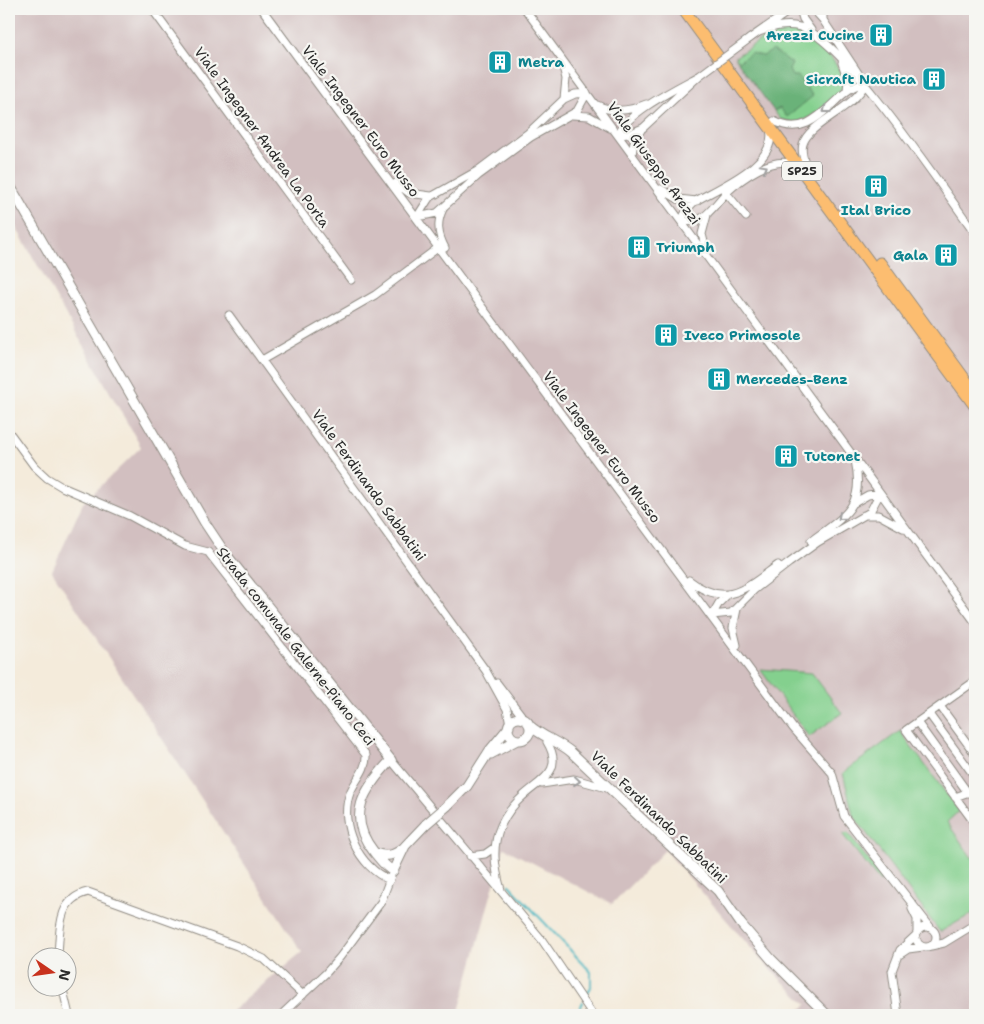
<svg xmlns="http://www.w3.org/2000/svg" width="984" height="1024" font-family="'Shantell Sans',sans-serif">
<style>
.industrial{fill:#d2bfc0}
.green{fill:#84d08e;stroke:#587e5c}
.forest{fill:#6bb279;stroke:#4b6e52}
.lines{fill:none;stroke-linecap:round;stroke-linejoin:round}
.stream{stroke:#4cbac5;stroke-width:2}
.minor-casing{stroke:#908b83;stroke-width:9}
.tertiary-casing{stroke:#908b83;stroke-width:11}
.primary-casing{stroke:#908b83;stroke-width:13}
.minor{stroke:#fff;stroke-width:7}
.tertiary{stroke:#fff;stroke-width:9}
.primary{stroke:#fcbd6f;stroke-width:11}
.minor-bridge-casing{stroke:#908b83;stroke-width:9;stroke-linecap:butt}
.tertiary-bridge-casing{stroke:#908b83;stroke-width:11;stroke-linecap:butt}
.minor-bridge{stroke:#fff;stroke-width:7}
.tertiary-bridge{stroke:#fff;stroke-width:9}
.oneway{stroke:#a0a0a0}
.labels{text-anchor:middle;stroke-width:4.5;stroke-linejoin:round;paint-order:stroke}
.shield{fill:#f6f6f2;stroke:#686867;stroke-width:1}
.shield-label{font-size:12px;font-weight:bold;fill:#2b2b2b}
.culture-label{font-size:14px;font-weight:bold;fill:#0d838f;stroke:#f6f6f2;text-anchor:start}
.street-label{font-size:14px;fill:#2b2b2b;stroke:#f6f6f2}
</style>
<rect width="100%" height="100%" fill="#f6f6f2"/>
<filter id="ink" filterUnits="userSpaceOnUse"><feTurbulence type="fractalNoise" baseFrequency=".02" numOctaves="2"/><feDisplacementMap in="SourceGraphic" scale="10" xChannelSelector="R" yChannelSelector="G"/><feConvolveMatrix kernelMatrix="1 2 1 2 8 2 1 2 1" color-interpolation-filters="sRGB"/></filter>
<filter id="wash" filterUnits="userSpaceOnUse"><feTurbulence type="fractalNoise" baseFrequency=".0096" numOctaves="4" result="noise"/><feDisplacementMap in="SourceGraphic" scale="20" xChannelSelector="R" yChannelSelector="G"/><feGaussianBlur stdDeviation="1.12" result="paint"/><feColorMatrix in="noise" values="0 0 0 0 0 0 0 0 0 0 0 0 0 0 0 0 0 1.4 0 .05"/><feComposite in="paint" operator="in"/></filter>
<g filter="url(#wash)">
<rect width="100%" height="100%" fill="#f4ebdb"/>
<path class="industrial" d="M9,9H975V1015H792L807,1005L765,964L665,850L612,904L504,848L458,1015H227L302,952L52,571L83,503L141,447L9,215Z"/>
<path class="green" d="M787,30C811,34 826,48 838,68C841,73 845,79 843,85C840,98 808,121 796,122C791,122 785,120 780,119L735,57L762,39Z
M760,669L812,673L842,713L809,737Z
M900,731L959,811L947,822L972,858L975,856V912L940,932L853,815L843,773Z
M848,833L882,878L880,882L843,835Z"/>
<path class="forest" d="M773,50L792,64L789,70L792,76H798L813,96L787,117L780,108L774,111L738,62L751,53L763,56Z"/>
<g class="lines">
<path class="stream" d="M509,885L591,972V987L585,998
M577,1015L583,1002"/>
</g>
</g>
<g filter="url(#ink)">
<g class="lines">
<g class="minor-casing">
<path id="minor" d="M152,9L351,280
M262,9L793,728L832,773L844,816L931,928
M525,9L975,622
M800,9L803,19L811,30
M813,9L823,20
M823,9V20L858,73
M759,32C773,27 786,23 800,27C842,37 945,192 975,233
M749,39L792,9
M562,63L566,79L564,99
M842,63L848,80L847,91
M699,76L643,128L629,134L618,135C626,113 677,88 699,76Z
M587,93L577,111L531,137L479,175L437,213L417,217L429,198L477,171L528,133L564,99L575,94Z
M597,105C613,113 630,111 646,104
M572,115L589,116L610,128
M774,121C817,144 836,84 865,84
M770,129C779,164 717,188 694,202C688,207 684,215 681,221C688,222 694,222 700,219C710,214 717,202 725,194C741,179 773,154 796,165
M632,155L634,142L641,130
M805,163C803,157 801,150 803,144C809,123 855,108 865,84
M396,183L409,193L431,196
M661,189L678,199L697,201
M724,190L746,217
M443,209C436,223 438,235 445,248
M706,250L702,234L707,215
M229,315L486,671L507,709L510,724
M262,360L375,295L439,247
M9,432L34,466L47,478L62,487L130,516L185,546L208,552L366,755C367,770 355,780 350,793C338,824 359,868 390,880
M864,515H879L903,528
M811,541C846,515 865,507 855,460
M689,580C726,609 745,589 778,565
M728,594L719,603L712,615L731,613L754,590L789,563L818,542L870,512L880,493L868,495L854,503
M737,609L733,628L737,645
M975,681L906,730L973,821L975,820
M497,683L525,720
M940,706L975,754
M929,714L975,777
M917,722L968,793
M391,760L542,940L593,1015
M542,784L574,779L607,788
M955,797L975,790
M470,856L485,854L495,847
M501,890C495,868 491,847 501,825C506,815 513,805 522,797C540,780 565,772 547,742
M912,909L917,919V932
M916 937a10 10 0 1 1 20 0a10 10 0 1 1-20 0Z
M931,946L944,943L975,924
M899,955L908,949L923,947
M58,956C60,930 57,899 88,892L237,946L264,959L303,995
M62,986L69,1015
M281,1015L326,973L340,957L381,902L391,876
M898,1015L892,971L900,950L916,935"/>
</g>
<g class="tertiary-casing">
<path id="tertiary" d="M9,184L205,523L225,553L391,760C364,789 345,816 374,852C380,859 385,867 393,871L405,846L426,824
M508 729a11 11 0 1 1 22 0a11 11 0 1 1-22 0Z
M529,725C542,737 558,741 571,752L718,891L741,924L771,959L827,1015
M491,754L517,740
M447,806L467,786L490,750L509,727
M375,853C386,857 394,856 403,848"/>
</g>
<g class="primary-casing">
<path id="primary" d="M683,9L975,406
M880,263L975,393"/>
</g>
<use href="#minor" class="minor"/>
<use href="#tertiary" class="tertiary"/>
<use href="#primary" class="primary"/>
<g class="minor-bridge-casing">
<path id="minor-bridge" d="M699,76L749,39"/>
</g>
<g class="tertiary-bridge-casing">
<path id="tertiary-bridge" d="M426,824L447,806"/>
</g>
<use href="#minor-bridge" class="minor-bridge"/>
<use href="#tertiary-bridge" class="tertiary-bridge"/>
</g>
<defs><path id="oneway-chevron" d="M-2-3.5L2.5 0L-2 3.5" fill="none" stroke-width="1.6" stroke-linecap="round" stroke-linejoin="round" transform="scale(1.25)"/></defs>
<g class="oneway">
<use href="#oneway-chevron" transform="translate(826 110) rotate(143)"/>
<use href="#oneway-chevron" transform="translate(764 168) rotate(-29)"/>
<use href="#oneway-chevron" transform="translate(841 517) rotate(139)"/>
<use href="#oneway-chevron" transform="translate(577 781) rotate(6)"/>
</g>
</g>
<defs>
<g id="building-square" transform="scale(1.25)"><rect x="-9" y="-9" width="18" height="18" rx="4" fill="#0f9aa8" stroke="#f6f6f2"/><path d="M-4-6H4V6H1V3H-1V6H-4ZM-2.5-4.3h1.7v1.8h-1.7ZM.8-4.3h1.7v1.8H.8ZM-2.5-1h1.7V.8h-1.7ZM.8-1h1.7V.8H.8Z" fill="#fff"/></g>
</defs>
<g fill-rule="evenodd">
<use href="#building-square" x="881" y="35"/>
<use href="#building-square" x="500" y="62"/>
<use href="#building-square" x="934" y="79"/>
<use href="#building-square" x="876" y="186"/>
<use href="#building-square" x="639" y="247"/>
<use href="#building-square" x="946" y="255"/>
<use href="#building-square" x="666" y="335"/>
<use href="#building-square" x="719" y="379"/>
<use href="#building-square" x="786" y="456"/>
</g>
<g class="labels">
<rect class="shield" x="782" y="161.5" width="40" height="19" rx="4"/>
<g class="shield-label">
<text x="802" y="175">SP25</text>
</g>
<g class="culture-label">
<text x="864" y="40" text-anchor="end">Arezzi Cucine</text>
<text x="518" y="67">Metra</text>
<text x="916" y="84" text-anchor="end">Sicraft Nautica</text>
<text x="876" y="215" text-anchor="middle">Ital Brico</text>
<text x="656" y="252">Triumph</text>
<text x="928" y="260" text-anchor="end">Gala</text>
<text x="684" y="340">Iveco Primosole</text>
<text x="736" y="384">Mercedes-Benz</text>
<text x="804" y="461">Tutonet</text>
</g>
<g class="street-label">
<text transform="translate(361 121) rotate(53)" y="5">Viale Ingegner Euro Musso</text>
<text transform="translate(262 137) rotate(54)" y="5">Viale Ingegner Andrea La Porta</text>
<text transform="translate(654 163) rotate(54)" y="5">Viale Giuseppe Arezzi</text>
<text transform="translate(602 447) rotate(53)" y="5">Viale Ingegner Euro Musso</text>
<text transform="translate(369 485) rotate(54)" y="5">Viale Ferdinando Sabbatini</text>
<text transform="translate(296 646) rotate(52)" y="5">Strada comunale Galerne-Piano Ceci</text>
<text transform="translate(659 817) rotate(44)" y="5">Viale Ferdinando Sabbatini</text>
</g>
</g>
<rect width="984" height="1024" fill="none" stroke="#f6f6f2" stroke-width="30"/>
<g transform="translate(52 972) rotate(103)"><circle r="24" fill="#f6f6f2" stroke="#a5a5a2"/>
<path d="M0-4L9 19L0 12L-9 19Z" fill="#c8321e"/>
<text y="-8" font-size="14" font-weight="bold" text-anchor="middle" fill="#2b2b2b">N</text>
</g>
</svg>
